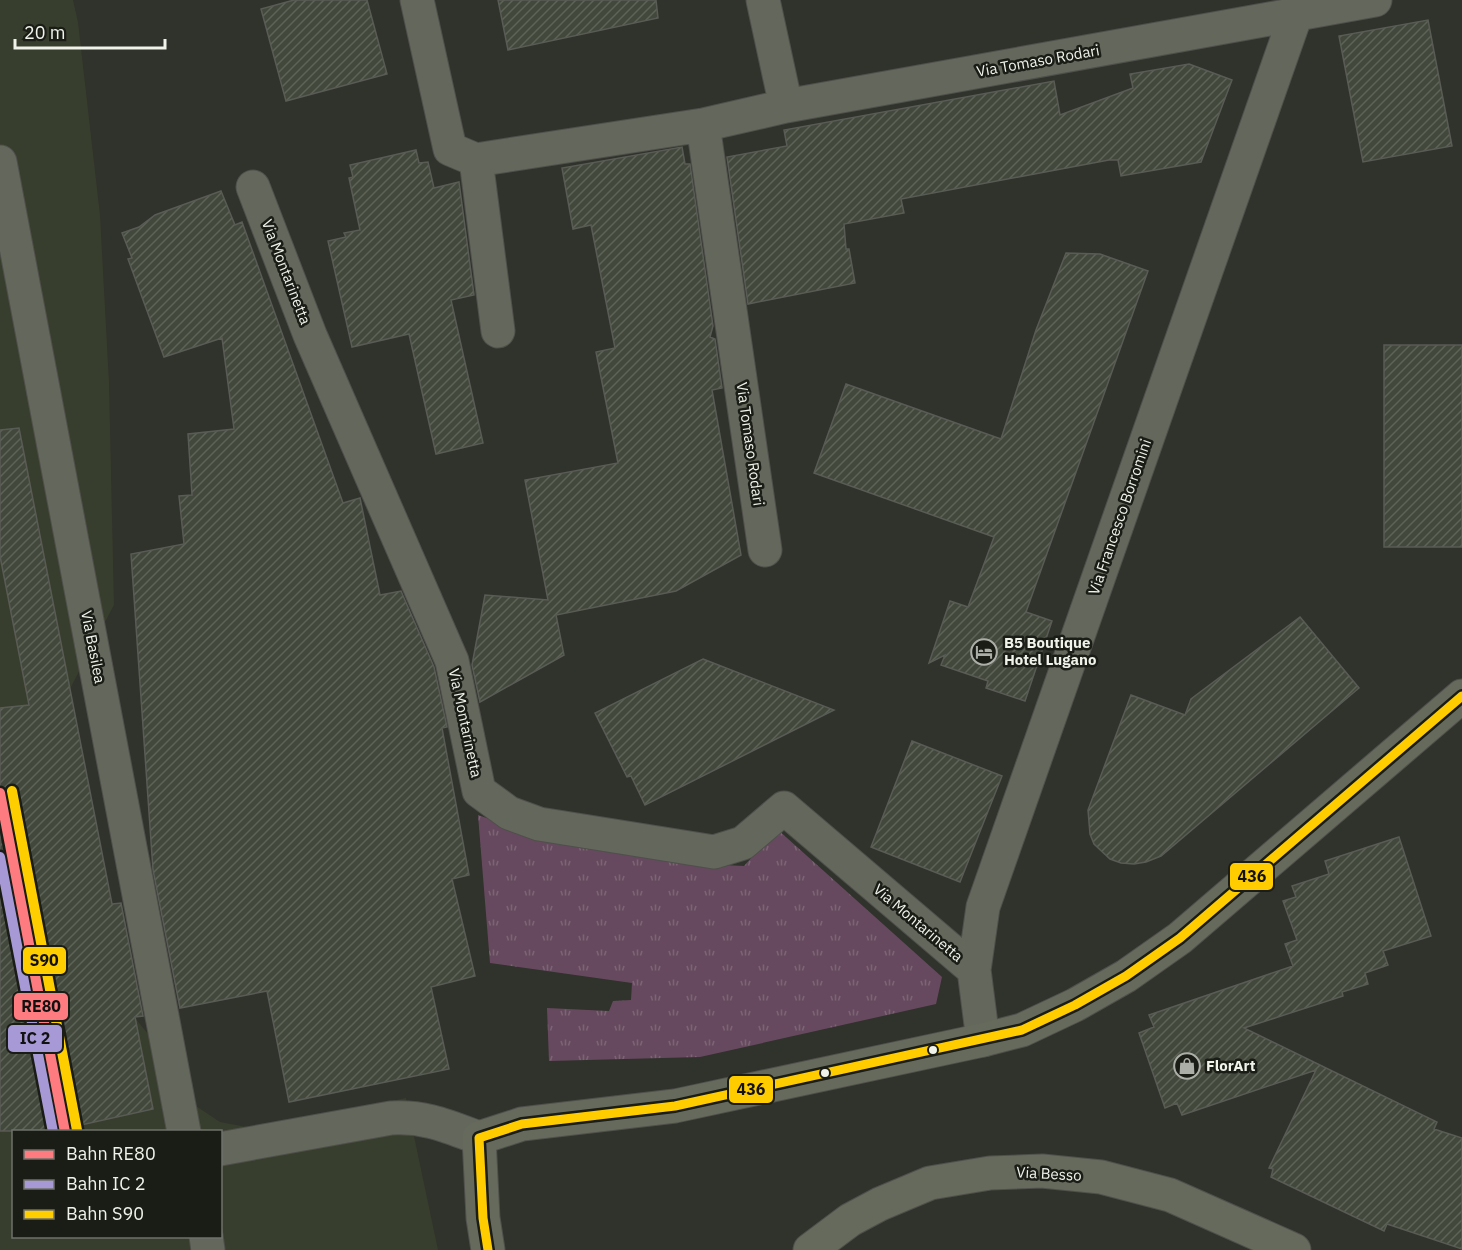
<svg xmlns="http://www.w3.org/2000/svg" width="1462" height="1250" font-family="'IBM Plex Sans',sans-serif">
<style>
.built{fill:#383e2d;fill-rule:evenodd}
.grass{fill:url(#grass-tufts)}
.building{fill:url(#building-hatch);stroke:#595b55;stroke-width:1.5}
.lines{fill:none;stroke-linecap:round;stroke-linejoin:round}
.street-casing{stroke:#4f504b;stroke-width:35}
.secondary-casing{stroke:#4f504b;stroke-width:35}
.street{stroke:#64685c;stroke-width:33}
.secondary{stroke:#666a5c;stroke-width:33}
.bus-1-casing{stroke:#1a1c16;stroke-width:14}
.bus-1{stroke:#fc0;stroke-width:9}
.rail-1-casing{stroke:#1a1c16;stroke-width:15}
.rail-2-casing{stroke:#1a1c16;stroke-width:15}
.rail-3-casing{stroke:#1a1c16;stroke-width:15}
.rail-1{stroke:#fe7b7f;stroke-width:10}
.rail-2{stroke:#a699d6;stroke-width:10}
.rail-3{stroke:#ffce00;stroke-width:10}
.bus-dot{fill:#eff3ea;stroke:#1a1c16;stroke-width:2}
.labels{text-anchor:middle;stroke-width:5;stroke-linejoin:round;paint-order:stroke}
.street-label{font-size:15px;fill:#eff3ea;stroke:#1a1c16}
.poi-label{font-size:15px;font-weight:bold;fill:#eff3ea;stroke:#1a1c16;text-anchor:start}
.line-badge{stroke:#1a1c16;stroke-width:2}
.pale-badge-label{font-size:16px;text-anchor:middle;font-weight:bold;fill:#111}
</style>
<defs>
<pattern id="grass-tufts" width="24" height="20" patternUnits="userSpaceOnUse" patternTransform="scale(1.5)"><rect width="24" height="20" fill="#66495e"/><path d="M3 7l-1-3M5 7V3M7 7l1-3M15 17l-1-3M17 17v-4M19 17l1-3" fill="none" stroke="#7c6475"/></pattern>
<pattern id="building-hatch" width="6" height="6" patternUnits="userSpaceOnUse" patternTransform="scale(1.5)"><rect width="6" height="6" fill="#43483c"/><path d="M-1 1l2-2M0 6l6-6M5 7l2-2" fill="none" stroke="#5e6358"/></pattern>
</defs>
<rect width="100%" height="100%" fill="#30322c"/>
<path class="built" d="M0,0H73L78,22L100,215L109,382L114,605L0,822Z
M0,850L181,1075L193,1104L220,1122L257,1129L406,1098L438,1250H0ZM14,1132H220V1236H14Z"/>
<path class="grass" d="M478,815L544,838L683,863L744,866L777,829L942,977L936,1004L700,1057L549,1061L547,1008L609,1011L613,1001L631,1000L632,983L490,963Z"/>
<path class="building" d="M294,0H367L387,74L286,101L261,9Z
M498,0H656L658,18L508,50Z
M1428,20L1452,146L1363,162L1339,36Z
M1189,64L1232,80L1201,162L1121,176L1118,160H1109L901,199L904,213L844,224L846,249H849L855,283L748,304L727,157L787,146L784,130L1054,81L1060,115L1133,88L1130,74Z
M682,147L685,164H690L713,326L710,337L715,339L722,388L712,390L741,555L676,591L556,615L564,655L480,702L472,665L485,595L548,600L525,480L618,463L596,352L615,348L591,225L573,229L562,168Z
M416,150L419,163L428,162L434,188L459,182L474,295L451,300L483,443L436,454L409,334L352,347L328,241L346,237L344,233L360,230L349,178L353,177L350,165Z
M221,191L235,225L242,222L343,503L360,498L380,595L401,591L434,667L447,727L442,728L469,875L452,879L475,976L431,987L449,1069L289,1102L267,991L180,1008L153,870L131,554L184,544L179,496L192,495L188,434L234,429L222,338L164,357L128,259L132,258L122,233L139,227L155,215Z
M1066,253L1100,254L1148,271L1026,612L1052,621L1025,701L986,688L988,681L941,665L945,655L929,663L950,601L968,607L994,537L814,473L846,384L1001,439L1036,330Z
M1384,345H1462V547H1384Z
M19,428L112,904L121,903L143,1016L135,1017L153,1109L54,1131H0V708L29,705L0,556V430Z
M1300,617L1359,688L1161,856L1146,862L1134,864L1121,863L1110,859L1094,844L1090,834L1088,810L1131,695L1185,715L1191,699Z
M703,659L834,710L645,805L631,776L627,777L595,713Z
M912,741L1002,776L960,882L871,847Z
M1399,837L1431,936L1383,951L1388,965L1365,973L1368,984L1342,992L1343,996L1244,1028L1437,1122L1434,1129L1462,1138V1249L1387,1224L1384,1231L1271,1177L1273,1169L1269,1168L1316,1070L1182,1115L1177,1103L1165,1108L1139,1033L1154,1027L1149,1015L1293,966L1285,944L1297,940L1283,901L1296,897L1292,886L1329,874L1325,861Z"/>
<g class="lines">
<g class="street-casing">
<path id="street" d="M417,0L450,149L476,160L703,125L786,106L1375,0
M763,0L786,106
M703,125L765,550
M476,160L498,331
M0,162L184,1132
M253,187L310,335L452,661L479,791L509,813L539,824L714,852L743,843L784,808L974,970
M983,1040L974,970L983,907L1301,0
M220,1149L391,1118C425,1116 447,1126 479,1138
M206,1236L208,1250"/>
</g>
<g class="secondary-casing">
<path id="secondary" d="M488,1250L483,1218L479,1138L522,1124L675,1106L983,1040L1022,1030L1075,1005L1126,976L1180,938L1462,696
M810,1250L850,1220L880,1204L930,1183L990,1173L1042,1171L1101,1177L1170,1195L1294,1250"/>
</g>
<use href="#street" class="street"/>
<use href="#secondary" class="secondary"/>
<g class="bus-1-casing">
<path id="bus-1" d="M479,1138L522,1124L675,1106L1022,1030L1075,1005L1126,976L1180,938L1462,696
M479,1138L483,1218L488,1250"/>
</g>
<use href="#bus-1" class="bus-1"/>
<g class="rail-1-casing">
<path id="rail-1" d="M0,793L65,1132"/>
</g>
<g class="rail-2-casing">
<path id="rail-2" d="M0,857L53,1132"/>
</g>
<g class="rail-3-casing">
<path id="rail-3" d="M12,791L77,1130"/>
</g>
<use href="#rail-1" class="rail-1"/>
<use href="#rail-2" class="rail-2"/>
<use href="#rail-3" class="rail-3"/>
</g>
<defs>
<g id="hotel-ring" transform="scale(1.35)"><circle r="9.5" fill="#1a1c16" stroke="#acafa8" stroke-width="1.5"/><path d="M-6-4.5h1.5V1H6V5H4.5V3h-9V5H-6ZM-4 0a1.8 1.8 0 1 1 3.6 0ZM.5 0V-2.5h3Q6-2.5 6 0Z" fill="#acafa8"/></g>
<g id="shop-ring" transform="scale(1.35)"><circle r="9.5" fill="#1a1c16" stroke="#acafa8" stroke-width="1.5"/><path d="M-5-2.5h2.3a2.7 3.5 0 0 1 5.4 0H5L5.5 6h-11ZM-1.5-2.5h3a1.5 2.3 0 0 0-3 0Z" fill="#acafa8"/></g>
</defs>
<g fill-rule="evenodd">
<use href="#hotel-ring" x="984" y="652"/>
<use href="#shop-ring" x="1187" y="1066"/>
</g>
<g class="bus-dot">
<circle cx="933" cy="1050" r="5"/>
<circle cx="825" cy="1073" r="5"/>
</g>
<g class="labels">
<g class="street-label">
<text transform="translate(1038 61) rotate(-10)" y="5">Via Tomaso Rodari</text>
<text transform="translate(286 272) rotate(69)" y="5">Via Montarinetta</text>
<text transform="translate(750 444) rotate(82)" y="5">Via Tomaso Rodari</text>
<text transform="translate(1120 517) rotate(-71)" y="5">Via Francesco Borromini</text>
<text transform="translate(93 647) rotate(79)" y="5">Via Basilea</text>
<text transform="translate(465 723) rotate(78)" y="5">Via Montarinetta</text>
<text transform="translate(918 923) rotate(40)" y="5">Via Montarinetta</text>
<text transform="translate(1049 1174) rotate(3)" y="5">Via Besso</text>
</g>
<g class="poi-label">
<text x="1004" y="648">B5 Boutique<tspan x="1004" dy="17">Hotel Lugano</tspan></text>
<text x="1206" y="1071">FlorArt</text>
</g>
</g>
<g class="line-badge">
<rect x="1229" y="862" width="45" height="29" rx="6" fill="#fc0"/>
<rect x="22" y="946" width="45" height="29" rx="6" fill="#ffce00"/>
<rect x="13" y="992" width="56" height="29" rx="6" fill="#fe7b7f"/>
<rect x="7" y="1024" width="56" height="29" rx="6" fill="#a699d6"/>
<rect x="728" y="1075" width="46" height="29" rx="6" fill="#fc0"/>
</g>
<g class="pale-badge-label">
<text x="1252" y="882">436</text>
<text x="44" y="966">S90</text>
<text x="41" y="1012">RE80</text>
<text x="35" y="1044">IC 2</text>
<text x="751" y="1095">436</text>
</g>
<rect x="12" y="1130" width="210" height="108" fill="#1a1c16" stroke="#6f726b" stroke-width="1.5"/>
<rect x="24" y="1150" width="30" height="9" fill="#fe7b7f" stroke="#6f726b" stroke-width="1.5"/>
<text x="66" y="1160" font-size="18" fill="#eff3ea">Bahn RE80</text>
<rect x="24" y="1180" width="30" height="9" fill="#a699d6" stroke="#6f726b" stroke-width="1.5"/>
<text x="66" y="1190" font-size="18" fill="#eff3ea">Bahn IC 2</text>
<rect x="24" y="1210" width="30" height="9" fill="#ffce00" stroke="#6f726b" stroke-width="1.5"/>
<text x="66" y="1220" font-size="18" fill="#eff3ea">Bahn S90</text>
<path d="M15 39v9h150v-9" fill="none" stroke="#eff3ea" stroke-width="3"/>
<text x="24" y="39" font-size="18" fill="#eff3ea" stroke="#1a1c16" stroke-width="4.5" paint-order="stroke">20 m</text>
</svg>
